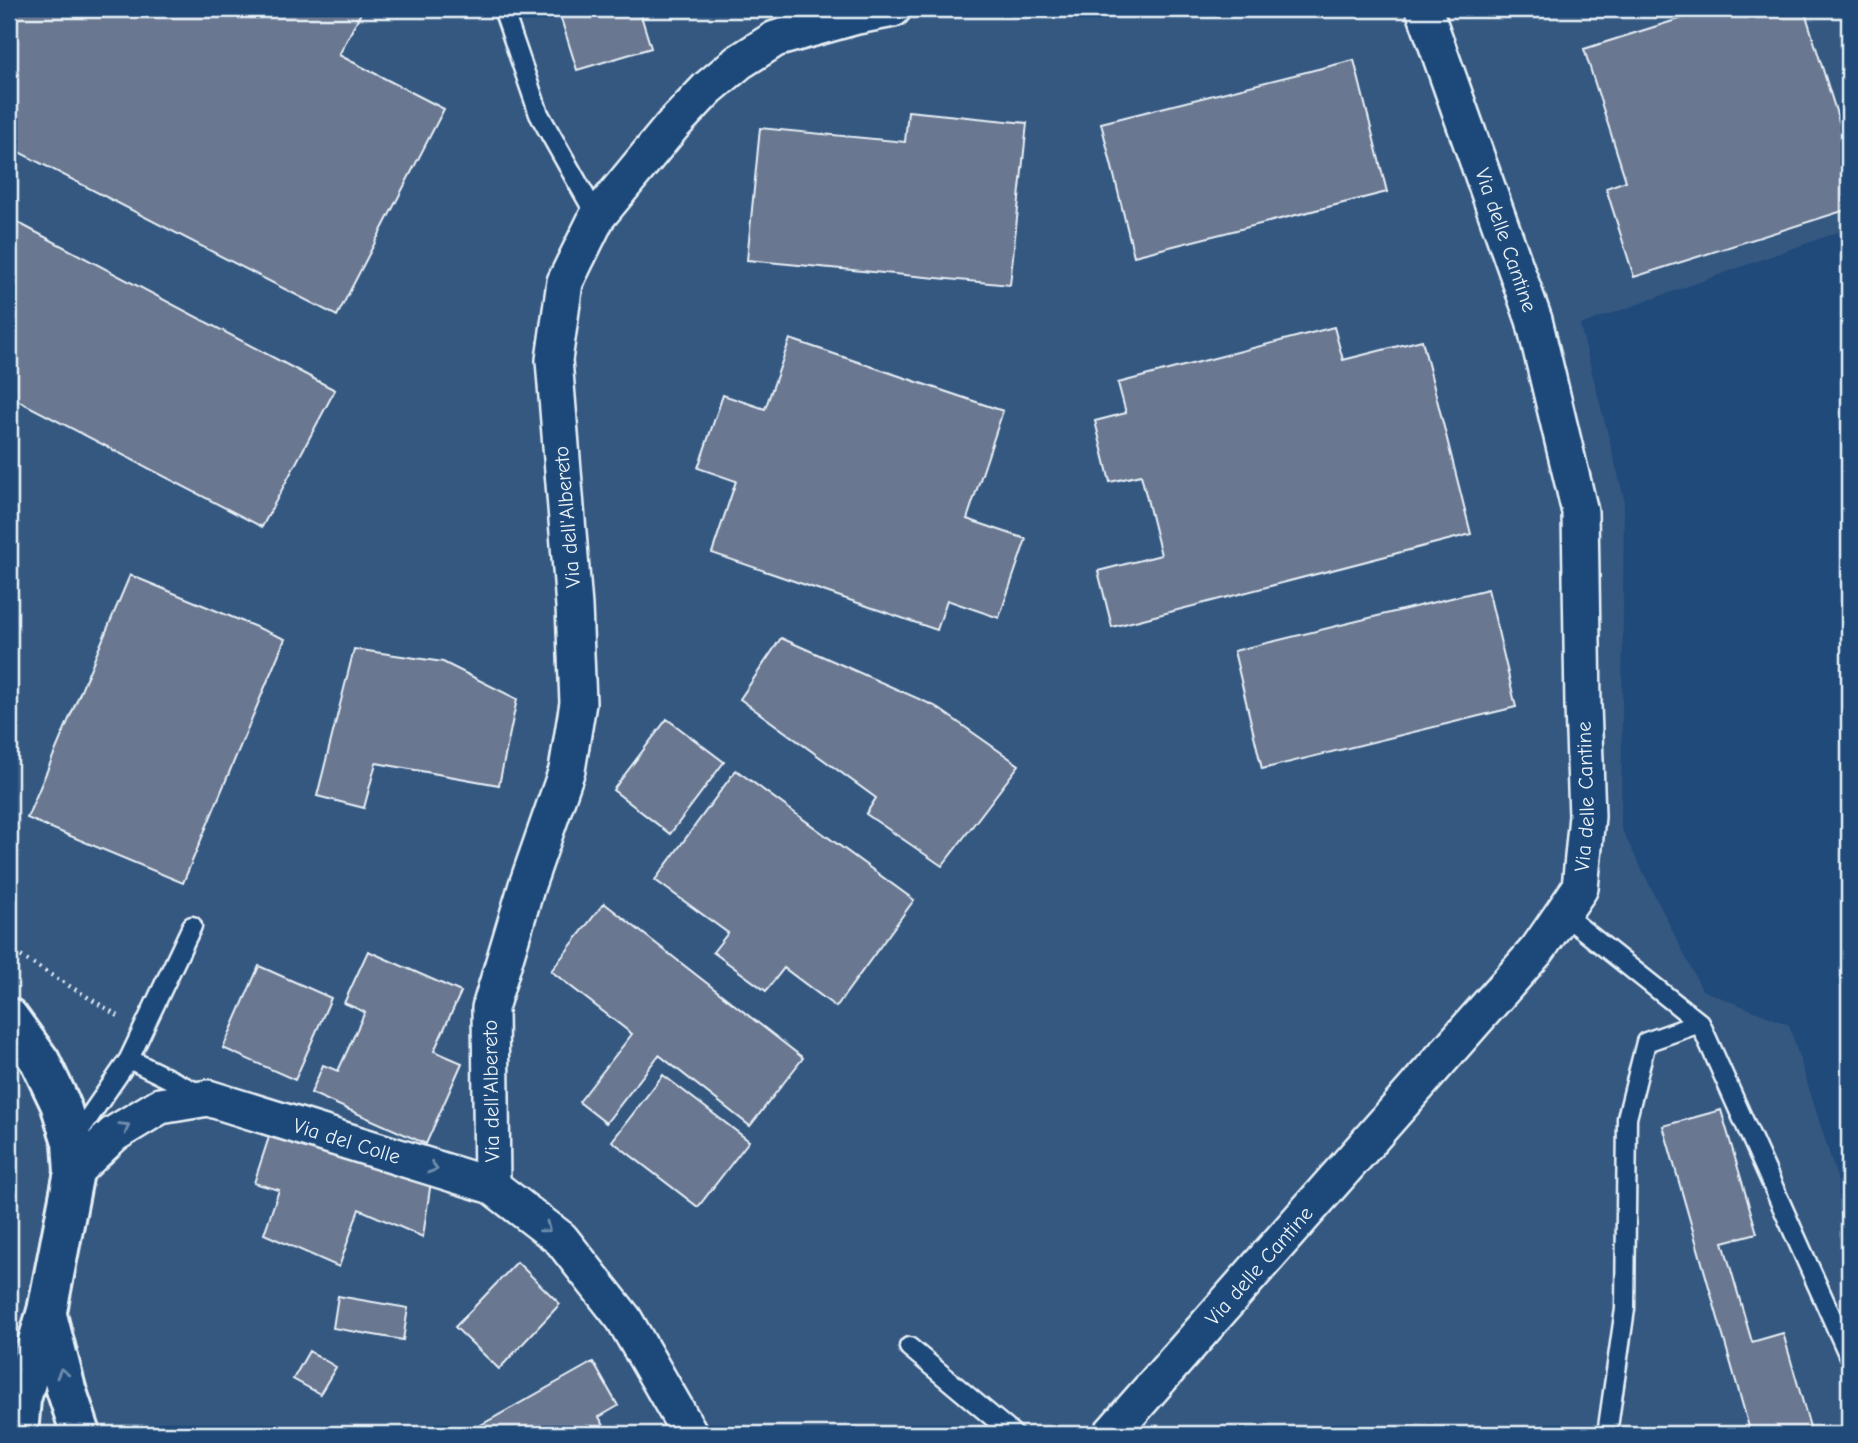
<svg xmlns="http://www.w3.org/2000/svg" width="1858" height="1443" font-family="'Comic Neue',sans-serif">
<style>
.built{fill:#365881}
.building{fill:#6b7791;stroke:#e8f1f8;stroke-width:2}
.lines{fill:none;stroke-linecap:round;stroke-linejoin:round}
.lane-casing{stroke:#e8f1f8;stroke-width:23}
.street-casing{stroke:#e8f1f8;stroke-width:40}
.secondary-casing{stroke:#e8f1f8;stroke-width:44}
.path{stroke:#e8f1f8;stroke-width:4.5;stroke-dasharray:2 5;stroke-linecap:butt}
.lane{stroke:#1f4a7a;stroke-width:18}
.street{stroke:#1f4a7a;stroke-width:35}
.secondary{stroke:#1f4a7a;stroke-width:38}
.oneway{stroke:#6f8dac}
.labels{text-anchor:middle;stroke-width:5;stroke-linejoin:round;paint-order:stroke}
.street-label{font-size:21px;fill:#e8f1f8;stroke:#1f4a7a}
</style>
<rect width="100%" height="100%" fill="#1f4a7a"/>
<filter id="ink" filterUnits="userSpaceOnUse"><feTurbulence type="fractalNoise" baseFrequency=".0143" numOctaves="2"/><feDisplacementMap in="SourceGraphic" scale="14" xChannelSelector="R" yChannelSelector="G"/><feConvolveMatrix kernelMatrix="1 2 1 2 8 2 1 2 1" color-interpolation-filters="sRGB"/></filter>
<g filter="url(#ink)">
<path class="built" d="M9,9H1849V228L1580,325L1624,498L1621,828L1702,990L1789,1025L1849,1216V1434H9Z"/>
<path class="building" d="M14,9H363L339,55L444,109L337,316L9,147V20Z
M558,9H639L651,48L577,70Z
M1711,9H1804L1849,153V209L1634,277L1606,188L1626,181L1584,49Z
M1354,60L1387,192L1134,256L1101,123Z
M908,111L1027,123L1010,285L747,260L760,128L905,142Z
M9,218L335,390L262,527L9,396Z
M1334,327L1343,360L1422,340L1471,534L1112,627L1098,571L1161,555L1141,475L1110,482L1095,421L1126,413L1118,383Z
M790,339L1003,411L967,519L1026,539L999,618L947,600L937,630L712,553L736,481L698,468L723,395L765,409Z
M130,575L285,639L183,883L27,818Z
M1488,589L1516,707L1262,769L1234,651Z
M781,638L935,706L1019,765L942,866L866,814L876,798L740,699Z
M354,649L443,662L517,699L499,785L376,763L364,808L317,796Z
M667,719L724,762L670,834L613,790Z
M736,770L914,900L836,1007L784,968L766,991L713,952L728,933L655,880Z
M604,903L803,1058L750,1126L659,1055L606,1123L579,1102L632,1034L551,971Z
M368,951L461,992L434,1051L462,1063L426,1144L311,1093L323,1065L338,1071L365,1012L344,1003Z
M259,966L331,998L295,1080L223,1048Z
M663,1075L749,1141L698,1207L612,1141Z
M1721,1110L1757,1233L1723,1242L1752,1342L1783,1333L1812,1434H1751L1663,1126Z
M269,1137L431,1181L423,1237L359,1209L339,1267L264,1234L279,1190L254,1183Z
M517,1262L560,1304L499,1369L455,1327Z
M338,1296L408,1308L403,1340L333,1328Z
M309,1351L336,1367L320,1394L293,1379Z
M593,1362L618,1406L599,1417L609,1434H465Z"/>
<g class="lines">
<g class="lane-casing">
<path id="lane" d="M503,9L539,114L597,217
M1563,914L1700,1023L1849,1356
M129,1059L192,926
M74,1139L129,1059L202,1095
M909,1347L1013,1434
M1607,1434L1625,1309L1627,1118L1646,1042L1700,1023"/>
</g>
<g class="street-casing">
<g id="street">
<path id="s1" d="M74,1172L114,1134L160,1106L208,1098L492,1186L561,1239L624,1319L690,1434"/>
<path d="M492,1186L490,1008L527,885L567,770L578,703L574,606L554,360L565,282L597,217L672,126L708,88L739,62L775,39L857,16L893,9"/>
<path id="s2" d="M1111,1434L1538,949L1580,888L1587,816L1583,706L1580,512L1534,320L1424,9"/>
</g>
</g>
<g class="secondary-casing">
<path id="secondary" d="M9,1018L40,1061L60,1103L72,1142L74,1172L47,1311L21,1399L18,1434
M47,1315L66,1389L81,1434"/>
</g>
<path class="path" d="M9,949L120,1017"/>
<use href="#lane" class="lane"/>
<use href="#street" class="street"/>
<use href="#secondary" class="secondary"/>
</g>
<defs><path id="oneway-chevron" d="M-2-3.5L2.5 0L-2 3.5" fill="none" stroke-width="1.6" stroke-linecap="round" stroke-linejoin="round" transform="scale(1.75)"/></defs>
<g class="oneway">
<use href="#oneway-chevron" transform="translate(125 1127) rotate(-31)"/>
<use href="#oneway-chevron" transform="translate(433 1168) rotate(17)"/>
<use href="#oneway-chevron" transform="translate(546 1228) rotate(37)"/>
<use href="#oneway-chevron" transform="translate(62 1373) rotate(-104)"/>
</g>
</g>
<g class="labels">
<g class="street-label">
<text transform="translate(1506 240) rotate(71)" y="7">Via delle Cantine</text>
<text transform="translate(567 517) rotate(-95)" y="7">Via dell'Albereto</text>
<text dy="7" stroke="none"><textPath href="#s2" startOffset="812">Via delle Cantine</textPath></text>
<text transform="translate(491 1091) rotate(-91)" y="7">Via dell'Albereto</text>
<text dy="7" stroke="none"><textPath href="#s1" startOffset="303">Via del Colle</textPath></text>
<text dy="7" stroke="none"><textPath href="#s2" startOffset="224">Via delle Cantine</textPath></text>
</g>
</g>
<rect width="1858" height="1443" fill="none" stroke="#1f4a7a" stroke-width="35"/>
<rect x="18" y="18" width="1823" height="1408" fill="none" stroke="#e8f1f8" stroke-width="2.5" filter="url(#ink)"/>
</svg>
